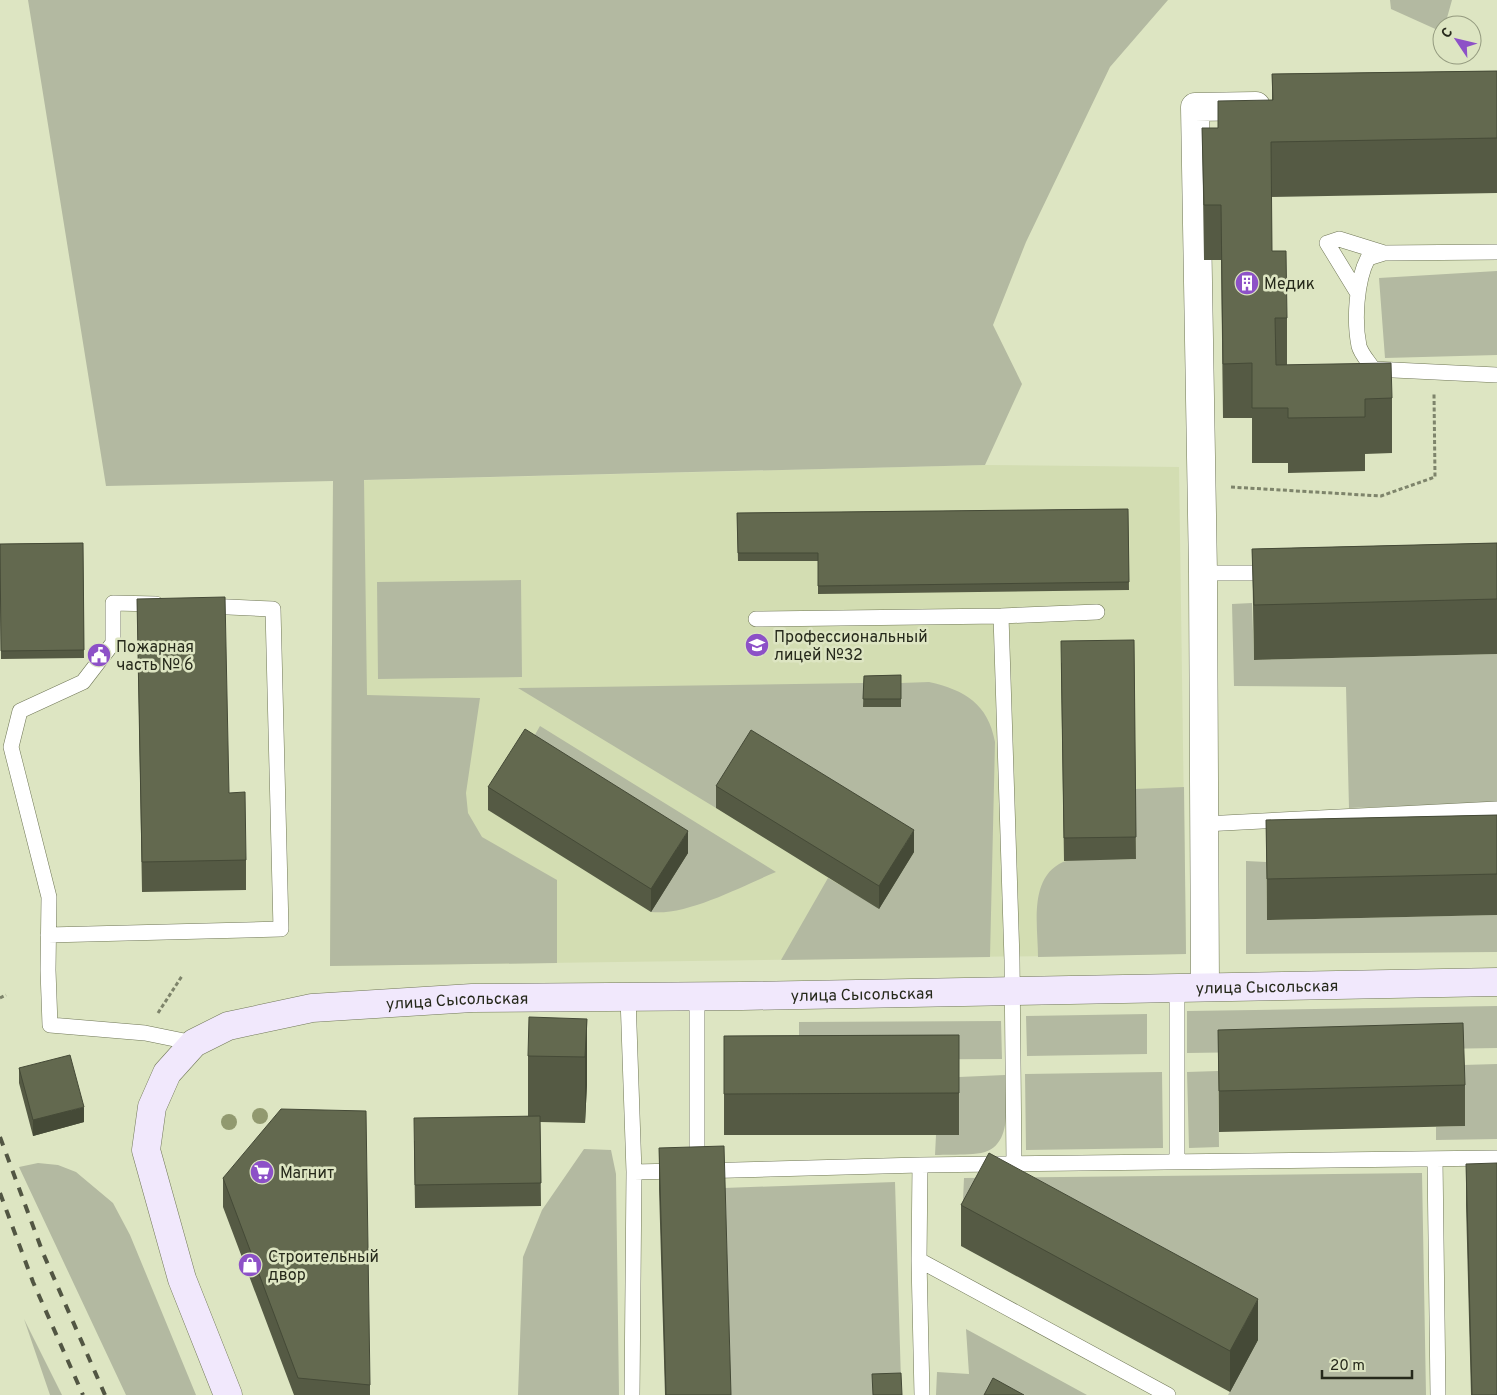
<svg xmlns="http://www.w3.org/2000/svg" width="1497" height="1395" font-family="Overpass,sans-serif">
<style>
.built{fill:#d3ddb2}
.green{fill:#b3b9a1}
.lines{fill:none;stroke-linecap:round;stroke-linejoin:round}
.lane-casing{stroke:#707757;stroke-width:16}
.street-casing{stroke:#707757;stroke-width:29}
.secondary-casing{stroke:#707757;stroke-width:29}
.path{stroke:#7e846b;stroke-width:3;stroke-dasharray:4 2.5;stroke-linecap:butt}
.lane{stroke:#fff;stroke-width:15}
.street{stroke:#fff;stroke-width:28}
.secondary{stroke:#f1e8fc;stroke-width:28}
.rail{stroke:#525643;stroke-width:4;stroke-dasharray:9 9;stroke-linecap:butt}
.tree{fill:#91996f}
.wall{fill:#555a44}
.shaded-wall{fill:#454a37}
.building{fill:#63694f;stroke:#454a37}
.labels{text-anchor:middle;stroke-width:5;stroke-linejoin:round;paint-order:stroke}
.poi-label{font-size:16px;fill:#26291b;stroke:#dde5c2;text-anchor:start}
.street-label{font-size:16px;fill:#26291b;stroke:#dde5c2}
</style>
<rect width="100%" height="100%" fill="#dde5c2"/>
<path class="built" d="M985,465L1179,467L1186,954L330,966L333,481Z"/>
<path class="green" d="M28,0H1168L1110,67L1026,242L993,325L1022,384L985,465L364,480L367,695L480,698L466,793L468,813L482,837L557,880V963L330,966L333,481L106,486Z
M1390,0H1452L1445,25H1442V32L1391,9Z
M1497,271V355L1385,358L1379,278Z
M521,580L522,677L378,679L377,582Z
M1252,603L1254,660L1497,654V803L1349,808L1346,687L1234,686L1232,604Z
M929,682C965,690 988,704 995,742L990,957L781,960L828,878L879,908L914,852L716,808L518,688L863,683L864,707L901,683Z
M540,726L776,872C742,886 687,916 651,912L525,752Z
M1184,787L1186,954L1038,957C1038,926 1028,878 1063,862C1073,857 1122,860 1136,859L1135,789Z
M1246,861L1266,862L1267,920L1497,915V952L1246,954Z
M1497,1006V1048L1187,1053V1011Z
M1147,1014V1054L1027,1056L1026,1016Z
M1001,1021L1002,1059L799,1060V1022Z
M1497,1064V1139L1436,1140V1127L1464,1126L1463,1065Z
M1218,1071L1219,1147L1189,1148L1187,1072Z
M1162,1072L1163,1148L1026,1150L1025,1074Z
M1005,1075C1005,1098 1014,1143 985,1152C970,1156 950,1154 935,1155L936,1135L959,1077Z
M584,1149L611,1150L616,1174L619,1395H518L523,1257L542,1210Z
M38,1163L58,1165L76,1172L113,1203L130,1235L196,1395H126L19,1167Z
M1422,1173L1426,1395H1228L1258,1340L989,1195L961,1246L964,1178Z
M895,1182L901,1381L872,1395H730L724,1188Z
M24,1319L62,1395H50Z
M966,1329L1087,1395H936L937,1372L969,1374Z"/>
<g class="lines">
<g class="lane-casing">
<path id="lane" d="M1497,252L1384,253L1368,258C1356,281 1354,321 1359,346C1361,354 1369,362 1373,369L1497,375
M1357,292L1327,243L1339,239L1384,253
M1203,573H1272
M156,604L113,603V643L83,682L20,711L11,747L49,897L48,970L50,1025L145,1033L194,1043
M1001,616L1012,960L1014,1164
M756,619L1001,616L1097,612
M1204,824L1497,809
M48,935L281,929L273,609L206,606
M697,996V1171L920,1165L1497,1158
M628,997L634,1172L632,1395
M1435,1159L1438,1395
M1177,1162V988
M920,1165L919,1260L922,1395
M634,1172L678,1171
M919,1260L1168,1395"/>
</g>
<g class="street-casing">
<path id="street" d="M1205,987L1203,573L1195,107L1256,106"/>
</g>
<g class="secondary-casing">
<g id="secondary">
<path id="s1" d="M228,1395L182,1279L146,1150L152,1107L167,1073L194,1043L228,1026L312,1008L472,998L742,996L1497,982"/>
</g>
</g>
<path class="path" d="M1231,487L1381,496L1435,477L1434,394
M0,998L6,995
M158,1013L182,976"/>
<use href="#lane" class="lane"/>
<use href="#street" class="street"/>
<use href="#secondary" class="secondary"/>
<path class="rail" d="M0,1137L43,1253L105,1395
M0,1193L33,1282L83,1395"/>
</g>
<g class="tree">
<circle cx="260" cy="1116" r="8"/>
<circle cx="229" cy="1122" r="8"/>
</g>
<path class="wall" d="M1497,71V193L1271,197L1272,251L1287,318V365L1392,398V453L1365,454V471L1288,473V463H1252V418H1223L1221,260H1204L1202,128H1218L1272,100V74Z
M1128,509L1129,590L818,594V561H738L737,513Z
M83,543L84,658L1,659L0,544Z
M1497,543V654L1254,660L1252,549Z
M137,599L229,793L246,860V890L142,892Z
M1134,640L1136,859L1064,861L1061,663Z
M901,675V707H863L864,676Z
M716,786L914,852L879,909L716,808Z
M488,787L688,853L651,912L488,810Z
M1497,815V915L1267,920L1266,820Z
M587,1019V1084L585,1123L540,1122L541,1206L415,1208L414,1141L528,1116V1056Z
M1218,1030L1465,1085V1126L1219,1132Z
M959,1035V1135H724V1036Z
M19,1068L84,1122L33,1136L19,1083Z
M659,1148L731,1395H665L659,1189Z
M1466,1164L1497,1395H1471L1466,1205Z
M223,1178L370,1385V1395H294L223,1207Z
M961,1205L1258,1340L1230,1392L961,1246Z"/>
<path class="shaded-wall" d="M914,830V852L879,909V886Z
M688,831V853L651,912V889Z
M587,1019V1084L585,1123V1057Z
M84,1107V1122L33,1136V1120Z
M1258,1299V1340L1230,1392V1351Z"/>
<path class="building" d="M1497,71V138L1271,142L1272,251H1286L1287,318H1275L1276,365L1391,363L1392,398L1365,399V417L1288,418V408H1252V363L1223,364L1221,205H1204L1202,128H1218V101L1273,100L1272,74Z
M1128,509L1129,582L818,586V553H738L737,513Z
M83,543L84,650L1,651L0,544Z
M1497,543V599L1254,605L1252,549Z
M225,597L229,793L245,792L246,860L142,862L137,599Z
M1134,640L1136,837L1064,838L1061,641Z
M901,675V699H863L864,676Z
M525,729L688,831L651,889L488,787Z
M751,730L914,830L879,886L716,786Z
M1497,815V874L1267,879L1266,820Z
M529,1017L587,1019L585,1057L528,1056Z
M1463,1023L1465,1085L1219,1091L1218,1030Z
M959,1035V1093L724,1094V1036Z
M70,1055L84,1107L33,1120L19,1068Z
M281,1109L366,1111L370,1385L298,1378L223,1178Z
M540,1116L541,1183L415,1185L414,1118Z
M724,1146L731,1395H666L659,1148Z
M989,1153L1258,1299L1230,1351L961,1205Z
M1497,1163V1395H1472L1466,1164Z
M901,1373L902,1395H873L872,1374Z
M993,1378L1024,1395H984Z"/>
<defs>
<g id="building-disc" transform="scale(1.25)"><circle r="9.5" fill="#8d51c7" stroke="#dde5c2"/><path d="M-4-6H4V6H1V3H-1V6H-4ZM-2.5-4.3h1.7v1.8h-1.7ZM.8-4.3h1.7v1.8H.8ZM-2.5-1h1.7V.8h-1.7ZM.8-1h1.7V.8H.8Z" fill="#fff"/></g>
<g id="university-disc" transform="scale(1.25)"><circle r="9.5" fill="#8d51c7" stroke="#dde5c2"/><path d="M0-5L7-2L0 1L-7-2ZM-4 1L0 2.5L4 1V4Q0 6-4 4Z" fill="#fff"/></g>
<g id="civic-disc" transform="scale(1.25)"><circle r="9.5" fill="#8d51c7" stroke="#dde5c2"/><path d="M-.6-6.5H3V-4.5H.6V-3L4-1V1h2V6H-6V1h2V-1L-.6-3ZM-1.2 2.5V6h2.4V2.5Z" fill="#fff"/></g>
<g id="supermarket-disc" transform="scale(1.25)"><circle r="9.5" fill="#8d51c7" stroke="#dde5c2"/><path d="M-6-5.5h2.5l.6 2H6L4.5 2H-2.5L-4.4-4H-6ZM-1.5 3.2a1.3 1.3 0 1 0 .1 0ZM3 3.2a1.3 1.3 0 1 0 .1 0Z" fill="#fff"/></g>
<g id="shop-disc" transform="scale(1.25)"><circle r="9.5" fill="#8d51c7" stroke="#dde5c2"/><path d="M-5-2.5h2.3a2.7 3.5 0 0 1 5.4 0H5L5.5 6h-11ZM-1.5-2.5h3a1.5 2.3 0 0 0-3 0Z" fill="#fff"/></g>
</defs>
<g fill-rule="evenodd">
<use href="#building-disc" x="1247" y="283"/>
<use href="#university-disc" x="757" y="645"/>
<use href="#civic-disc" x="99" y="655"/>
<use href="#supermarket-disc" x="262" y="1172"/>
<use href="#shop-disc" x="250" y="1265"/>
</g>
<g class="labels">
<g class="poi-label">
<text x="1264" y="289">Медик</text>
<text x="774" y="642">Профессиональный<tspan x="774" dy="18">лицей №32</tspan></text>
<text x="116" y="652">Пожарная<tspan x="116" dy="18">часть № 6</tspan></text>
<text x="280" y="1178">Магнит</text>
<text x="268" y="1262">Строительный<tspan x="268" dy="18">двор</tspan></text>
</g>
<g class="street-label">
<text dy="6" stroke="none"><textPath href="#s1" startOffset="1459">улица Сысольская</textPath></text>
<text dy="6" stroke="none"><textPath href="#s1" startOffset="1054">улица Сысольская</textPath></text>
<text dy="6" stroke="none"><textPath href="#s1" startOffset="649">улица Сысольская</textPath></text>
</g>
</g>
<g transform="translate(1457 40) rotate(305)"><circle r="24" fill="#dde5c2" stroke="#949a7f"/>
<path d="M0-4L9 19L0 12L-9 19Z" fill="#8d51c7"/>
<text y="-8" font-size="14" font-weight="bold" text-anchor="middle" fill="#26291b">С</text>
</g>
<path d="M1322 1370v8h90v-8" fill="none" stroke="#26291b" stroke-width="2.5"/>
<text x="1330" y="1370" font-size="15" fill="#26291b" stroke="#dde5c2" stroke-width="4" paint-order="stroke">20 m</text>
</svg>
